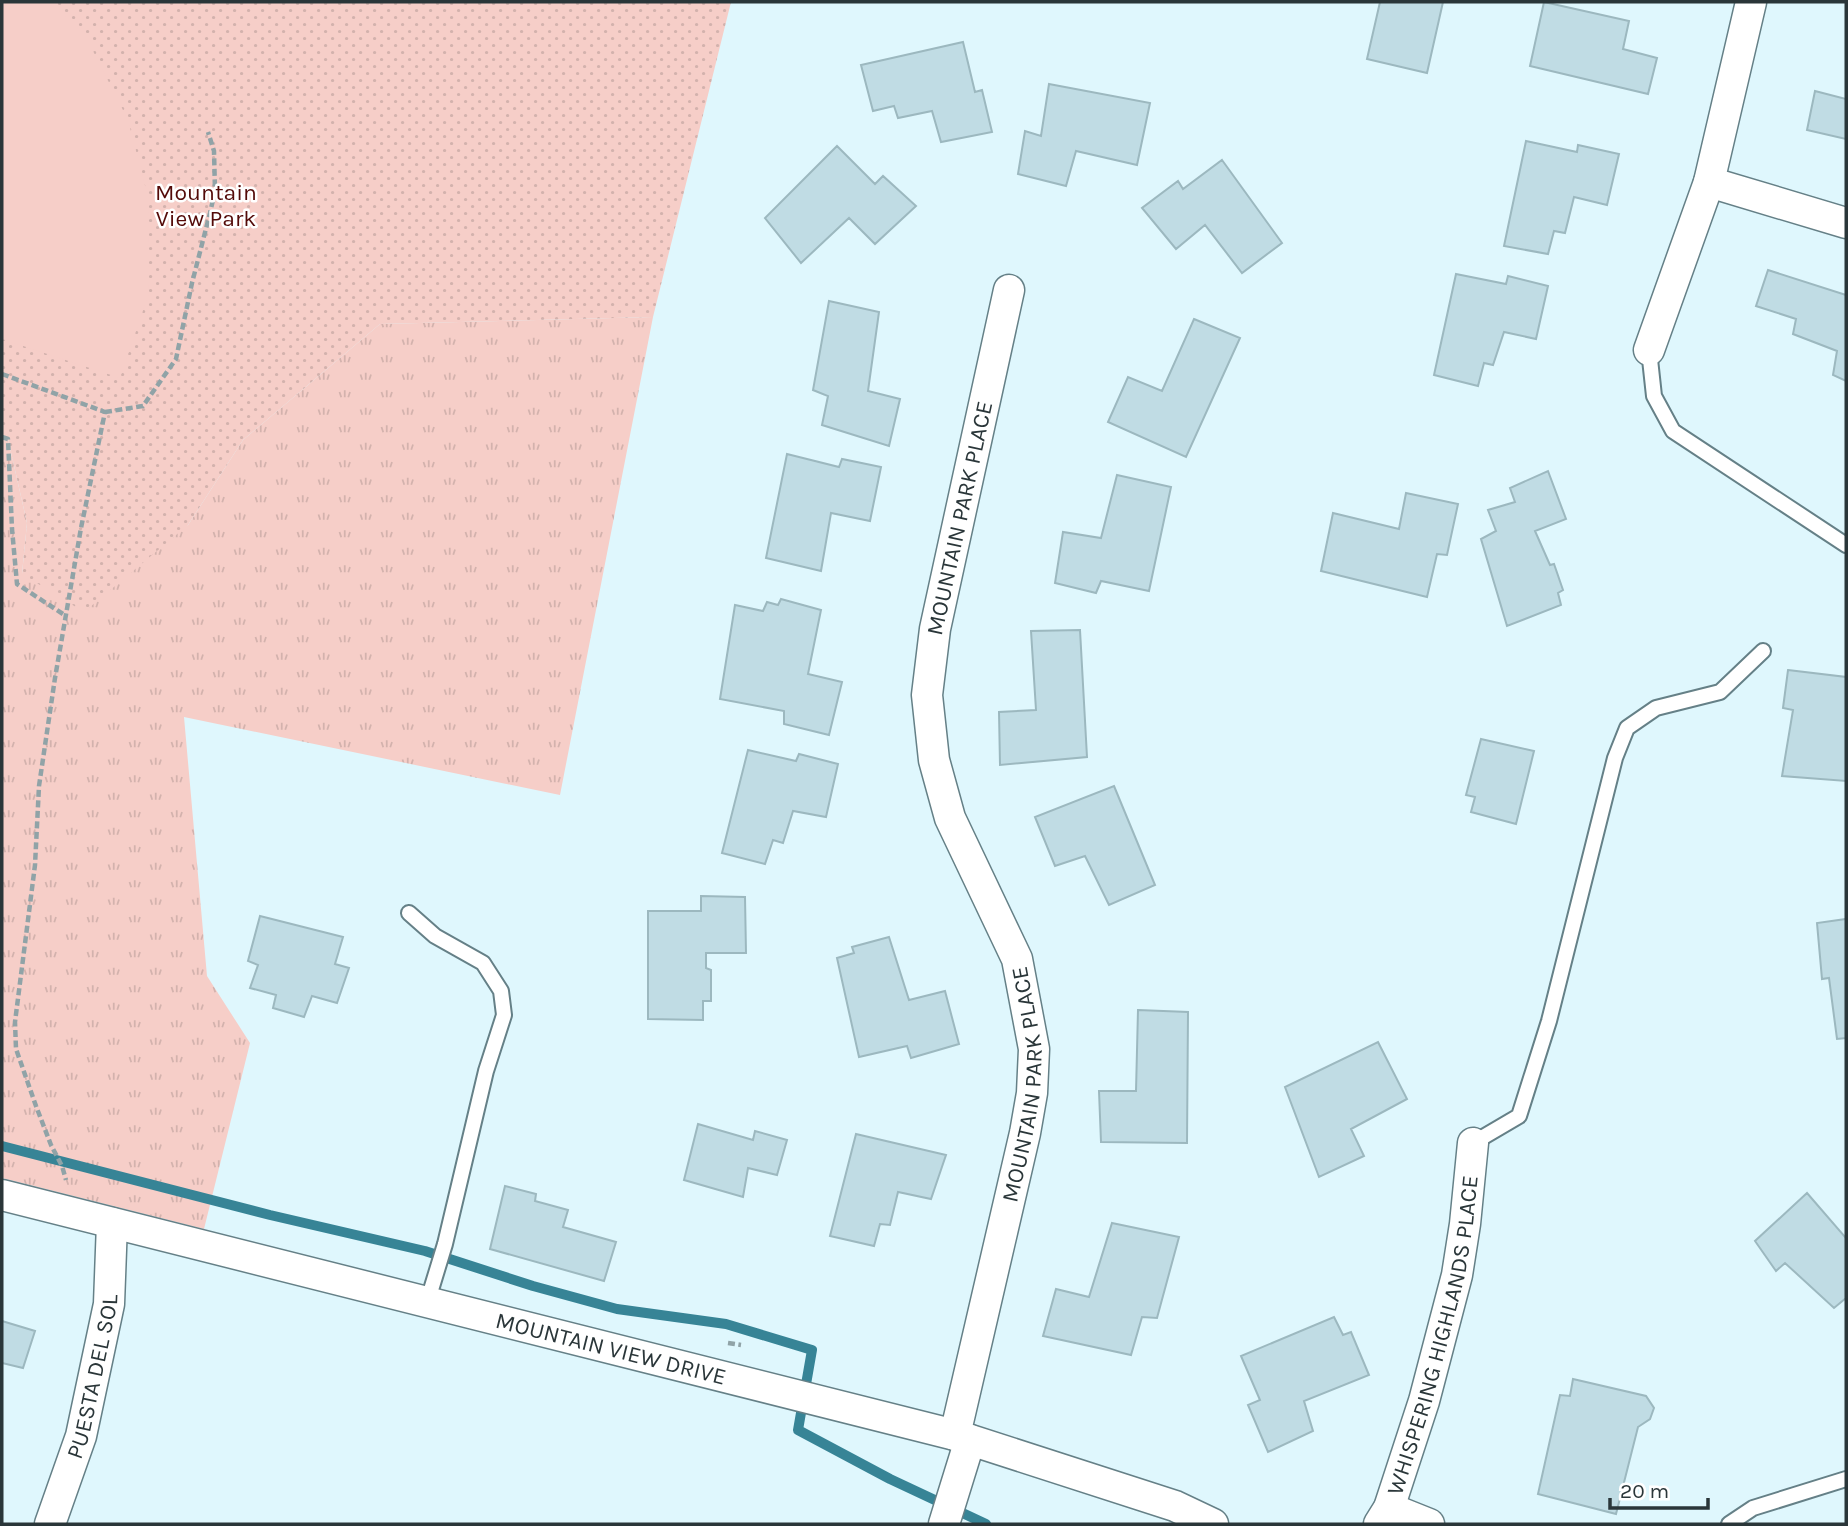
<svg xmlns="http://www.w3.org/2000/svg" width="1848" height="1526" font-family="Karla,sans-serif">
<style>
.grass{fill:url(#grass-tufts)}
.park{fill:url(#park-dots)}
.garden{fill:#f6cec8}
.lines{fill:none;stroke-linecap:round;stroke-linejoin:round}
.stream{stroke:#378496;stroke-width:10}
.building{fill:#c0dce4;stroke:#9cb8bf;stroke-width:2}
.lane-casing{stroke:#658087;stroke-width:18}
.street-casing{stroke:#658087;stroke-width:33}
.path{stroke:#90a3a7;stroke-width:4.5;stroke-dasharray:7 3.5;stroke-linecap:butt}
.lane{stroke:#fff;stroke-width:14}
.street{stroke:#fff;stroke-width:30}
.labels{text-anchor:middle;stroke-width:5;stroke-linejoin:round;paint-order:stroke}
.park-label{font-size:23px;fill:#530a08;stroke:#fff}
.street-label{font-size:23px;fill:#2a3639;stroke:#fff}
</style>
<defs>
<pattern id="grass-tufts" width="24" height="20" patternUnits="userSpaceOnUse" patternTransform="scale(1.75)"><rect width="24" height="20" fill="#f6cec8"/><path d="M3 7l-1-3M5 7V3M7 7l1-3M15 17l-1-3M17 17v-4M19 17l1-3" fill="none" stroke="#d3b2ad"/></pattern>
<pattern id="park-dots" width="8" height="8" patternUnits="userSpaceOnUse" patternTransform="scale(1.75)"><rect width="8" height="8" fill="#f6cec8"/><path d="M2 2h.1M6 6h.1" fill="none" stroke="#d3b2ad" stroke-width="1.8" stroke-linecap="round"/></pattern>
</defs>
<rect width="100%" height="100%" fill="#dff7fd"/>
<path class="grass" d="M653,317L560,795L184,717L207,976L250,1043L204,1229L2,1178V437L8,439L27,523L22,574L188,525L243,440L380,324Z"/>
<path class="park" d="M2,2H731L653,317L380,324L243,440L188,525L84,612L22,574L27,523L8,439L2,437Z"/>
<path class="garden" d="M2,2H48L65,16L90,45L128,120L148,197L149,293L120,378L2,339Z"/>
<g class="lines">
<path class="stream" d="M2,1146L270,1215L425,1251L533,1286L617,1309L726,1324L812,1350L798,1430L890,1479L986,1524"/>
</g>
<path class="building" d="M1380,2H1443L1427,73L1367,59Z
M1544,2L1629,21L1623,49L1657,58L1648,94L1530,66Z
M963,42L975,92L982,90L992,132L941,142L932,111L898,118L894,106L873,111L861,65Z
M1049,84L1150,103L1137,165L1076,151L1066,186L1018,174L1025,131L1041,136Z
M1815,91L1846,99V139L1807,130Z
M1526,141L1577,152L1578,145L1619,154L1607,205L1574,197L1565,233L1554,231L1548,254L1504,246Z
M837,146L875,184L883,176L916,206L875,244L849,218L801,263L765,218Z
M1222,160L1282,243L1242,273L1205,225L1176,249L1142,208L1178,181L1183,189Z
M1768,270L1846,295V381L1833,375L1837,351L1793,334L1796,319L1756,306Z
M1456,274L1506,284L1508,276L1548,286L1536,339L1504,332L1493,365L1484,363L1478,386L1434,375Z
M829,301L879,312L868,391L900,399L889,446L822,425L828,396L813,390Z
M1194,319L1240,338L1186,457L1108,422L1128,377L1162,391Z
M787,454L839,467L842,459L881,467L870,521L831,513L821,571L766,558Z
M1548,471L1566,519L1535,531L1550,565L1554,564L1563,590L1558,593L1561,605L1507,626L1481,539L1496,531L1488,510L1515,502L1510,488Z
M1117,475L1171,487L1149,591L1101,581L1096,593L1055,583L1063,532L1101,538Z
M1406,493L1458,504L1447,555L1437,554L1427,597L1321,571L1333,513L1399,529Z
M781,599L821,610L808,674L842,682L829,735L784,724V711L720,699L735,605L763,611L767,602L778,605Z
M1080,630L1087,757L1000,765L999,712L1036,710L1031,631Z
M1788,670L1846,677V781L1782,776L1793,710L1783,708Z
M1481,739L1534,751L1516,824L1471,812L1475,797L1466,795Z
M748,750L796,761L799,754L838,764L826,817L793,811L783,843L773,840L765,864L722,853Z
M1114,786L1155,885L1109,905L1085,856L1055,866L1035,817Z
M701,896L745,897L746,953H706V968L711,970V1001H703V1020L648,1019V911H701Z
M260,916L343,937L335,964L349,968L337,1003L312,996L304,1017L273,1008L276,995L250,988L258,965L248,961Z
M1846,919V1038L1837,1039L1829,978L1822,979L1817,923Z
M889,937L909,1000L945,991L959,1044L911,1058L907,1046L859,1057L837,958L854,953L852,947Z
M1138,1010L1188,1012L1187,1143L1101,1142L1099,1091H1136Z
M1378,1042L1407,1099L1351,1129L1364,1156L1319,1177L1285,1087Z
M698,1124L753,1140L755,1131L787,1140L777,1175L748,1168L743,1197L684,1180Z
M856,1134L946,1155L931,1199L898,1192L890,1225L880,1224L874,1246L830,1236Z
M505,1186L536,1194L535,1201L568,1210L563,1227L616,1242L604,1281L490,1249Z
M1807,1193L1846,1238V1298L1834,1308L1785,1263L1776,1271L1755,1241Z
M1112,1223L1179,1237L1157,1318L1142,1317L1131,1355L1043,1336L1056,1289L1089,1297Z
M1334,1317L1343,1335L1351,1332L1369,1375L1304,1401L1313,1431L1268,1452L1248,1405L1260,1400L1241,1356Z
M2,1321L35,1331L23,1368L2,1363Z
M1573,1379L1646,1396L1654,1408L1650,1419L1638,1427L1616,1514L1538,1494L1560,1395L1570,1396Z"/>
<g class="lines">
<g class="lane-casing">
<path id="lane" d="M1649,350L1654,396L1673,431L1846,545
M409,913L435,936L483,963L501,991L504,1015L486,1071L445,1244L427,1303
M1473,1143L1519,1116L1549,1021L1615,758L1627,728L1656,708L1720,692L1763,651
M1729,1524L1753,1508L1846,1479"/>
</g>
<g class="street-casing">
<g id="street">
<path d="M1709,182L1846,223"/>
<path d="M1649,350L1709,182L1751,2"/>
<path id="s1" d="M2,1195L955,1435L1175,1506L1213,1524"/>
<path id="s2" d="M955,1435L1025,1133L1032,1093L1034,1049L1017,959L950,818L934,760L927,695L935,629L1009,290"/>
<path d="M1389,1508L1429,1524"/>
<path id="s3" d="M50,1524L81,1436L109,1304L112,1223"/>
<path d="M944,1524L970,1440"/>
<path id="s4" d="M1379,1524L1389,1508L1424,1401L1457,1275L1465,1224L1473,1143"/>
</g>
</g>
<path class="path" d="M2,374L105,412L81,528L55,678L39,786L35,865L15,1022L16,1049L36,1106L51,1145L62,1166L66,1180
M105,412L143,406L176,359L192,283L210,213L215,191L214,151L208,132
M2,437L8,439L12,529L17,584L66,616
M728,1343L741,1345"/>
<use href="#lane" class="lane"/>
<use href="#street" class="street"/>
</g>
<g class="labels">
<g class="park-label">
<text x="206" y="200">Mountain<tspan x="206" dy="26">View Park</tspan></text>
</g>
<g class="street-label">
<text dy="8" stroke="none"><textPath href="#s2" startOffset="948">MOUNTAIN PARK PLACE</textPath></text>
<text dy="8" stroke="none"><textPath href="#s2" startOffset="359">MOUNTAIN PARK PLACE</textPath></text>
<text dy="8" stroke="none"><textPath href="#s4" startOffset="198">WHISPERING HIGHLANDS PLACE</textPath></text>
<text dy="8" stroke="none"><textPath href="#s1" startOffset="628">MOUNTAIN VIEW DRIVE</textPath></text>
<text dy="8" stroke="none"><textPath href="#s3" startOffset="154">PUESTA DEL SOL</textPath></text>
</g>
</g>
<rect width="1848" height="1526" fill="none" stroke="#2a3639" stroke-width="7"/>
<path d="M1610 1498v10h98v-10" fill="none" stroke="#2a3639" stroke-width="3.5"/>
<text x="1620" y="1498" font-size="21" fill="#2a3639" stroke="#ffffff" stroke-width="5" paint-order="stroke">20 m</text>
</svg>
